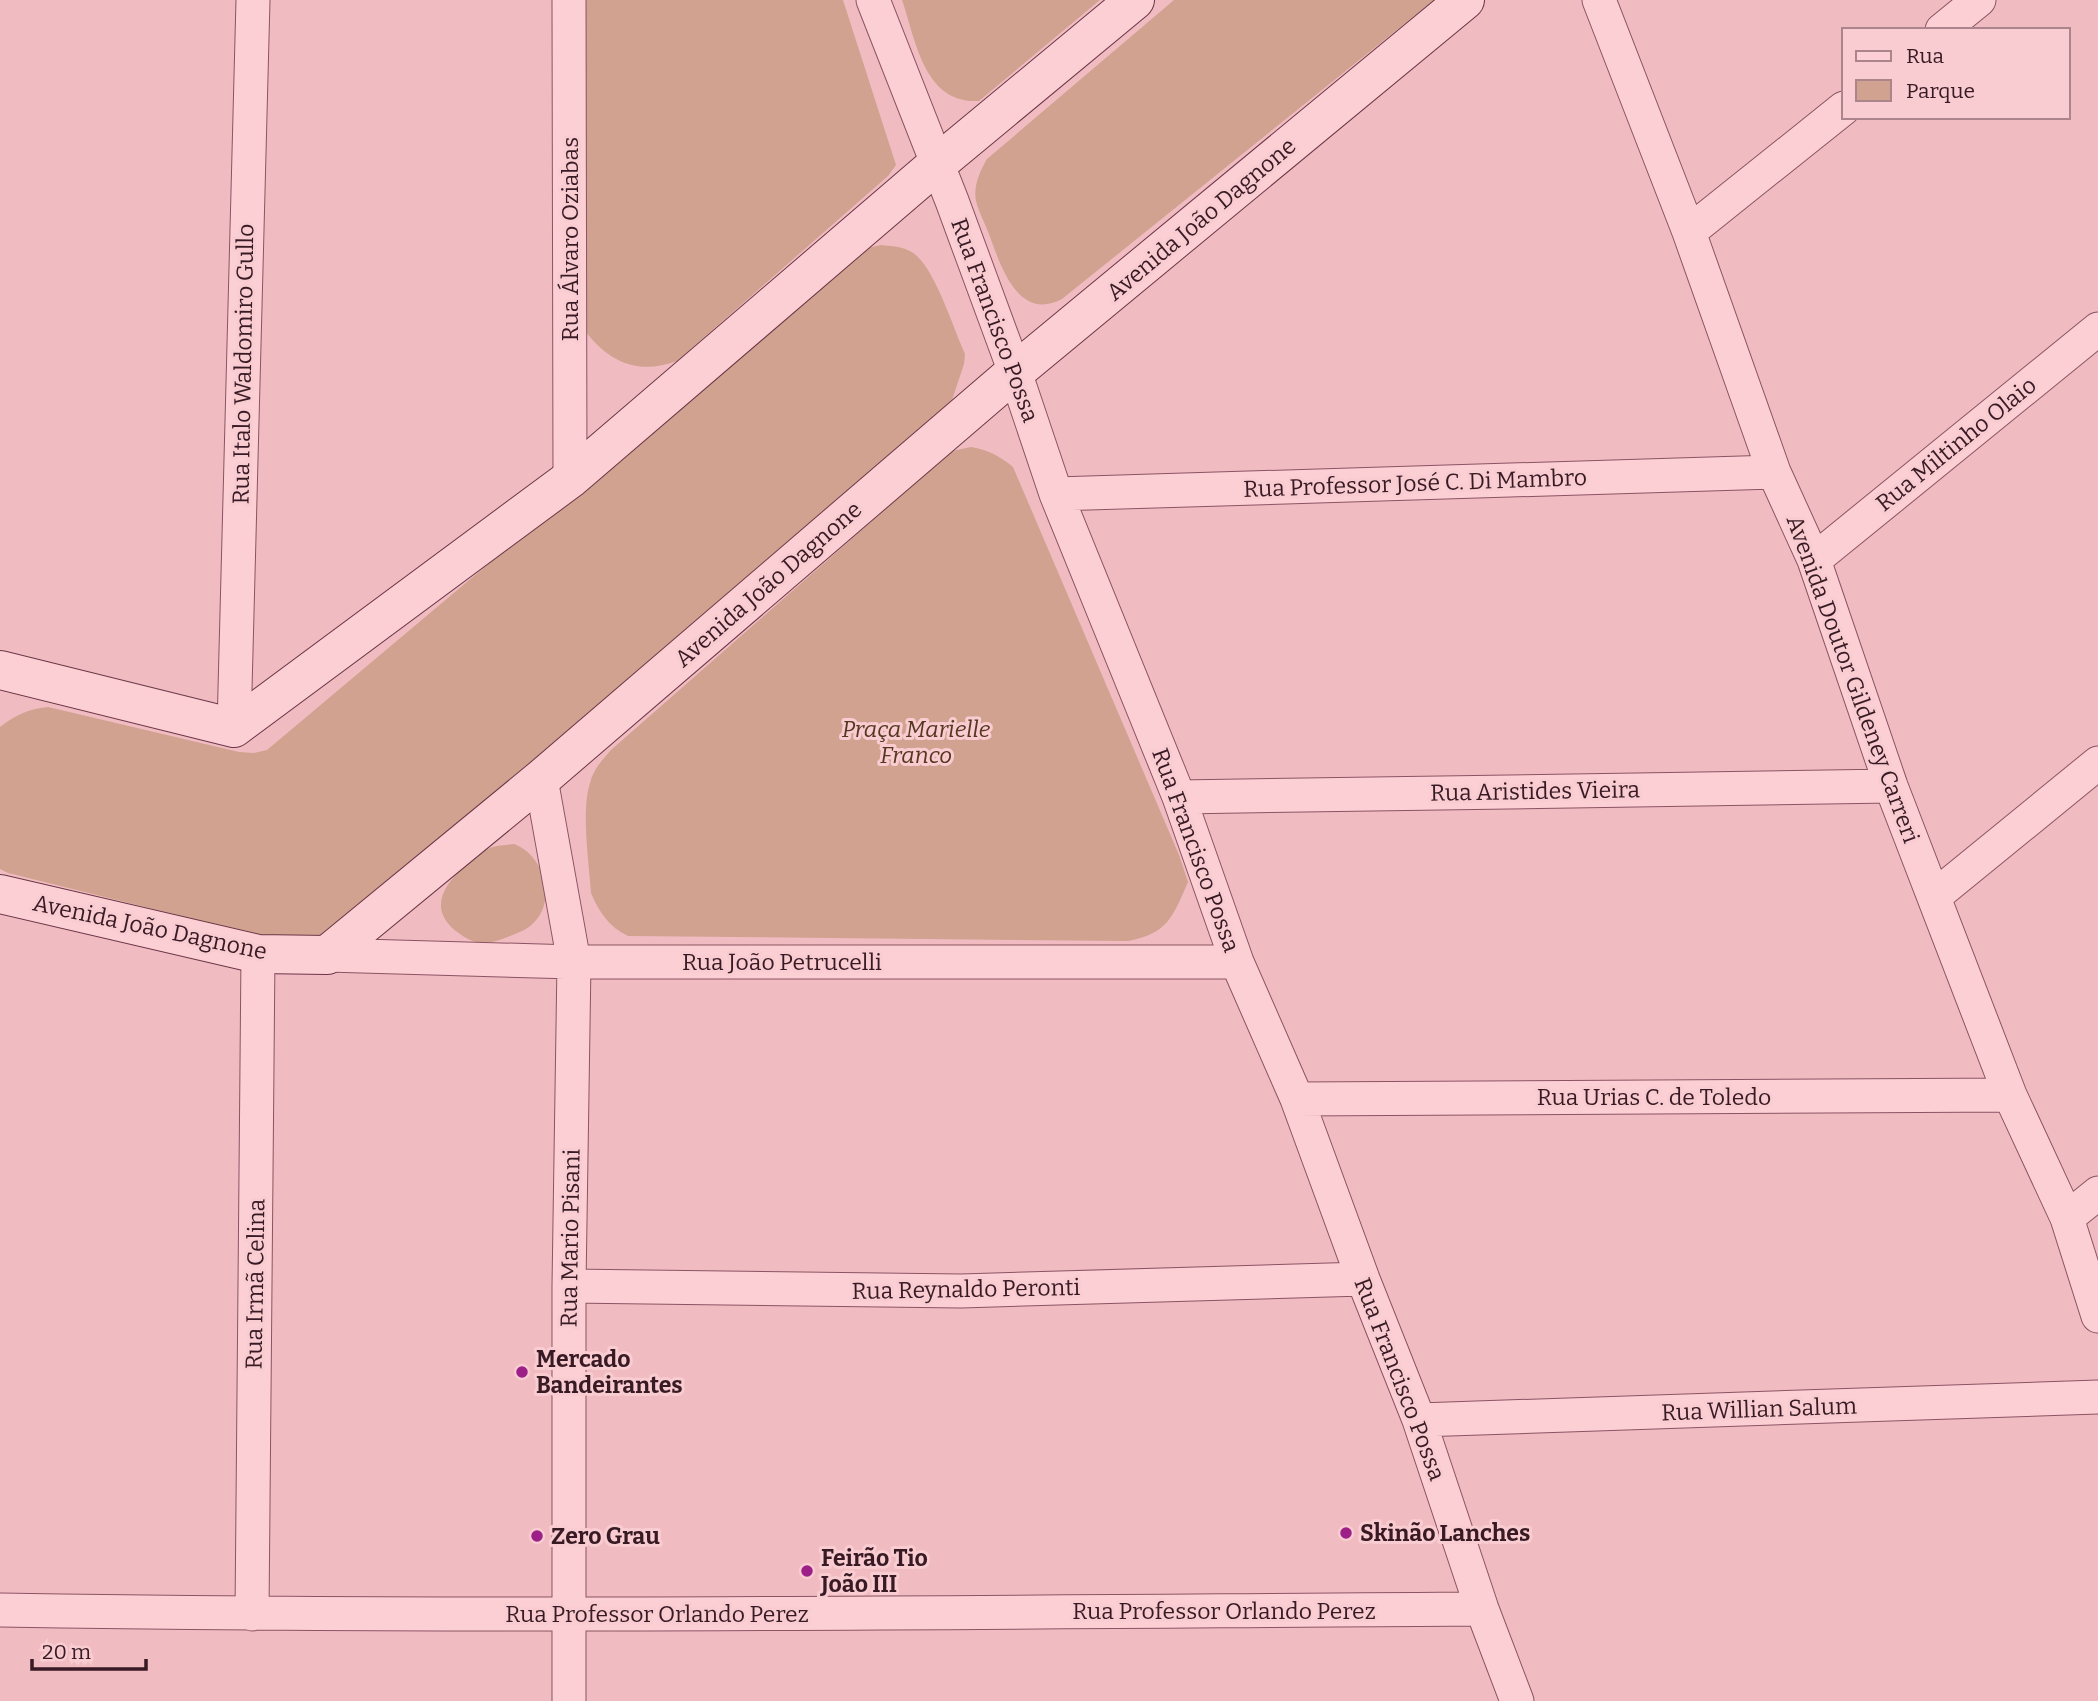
<svg xmlns="http://www.w3.org/2000/svg" width="2098" height="1701" font-family="Bitter,serif">
<style>
.green{fill:#d0a28f}
.lines{fill:none;stroke-linecap:round;stroke-linejoin:round}
.street-casing{stroke:#8a5463;stroke-width:35}
.secondary-casing{stroke:#6b3748;stroke-width:40}
.street{stroke:#fccfd4;stroke-width:33}
.secondary{stroke:#fccfd4;stroke-width:38}
.poi-dot{fill:#9d1f88;stroke:#f8ccd0;stroke-width:2.5}
.labels{text-anchor:middle;stroke-width:6;stroke-linejoin:round;paint-order:stroke}
.street-label{font-size:23px;fill:#381a24;stroke:#f8ccd0}
.park-label{font-size:23px;font-style:italic;fill:#56371f;stroke:#f8ccd0}
.poi-label{font-size:23px;font-weight:bold;fill:#381a24;stroke:#f8ccd0;text-anchor:start}
</style>
<rect width="100%" height="100%" fill="#f1bbc2"/>
<path class="green" d="M582,0H843L896,165L888,176L677,361C639,375 610,363 586,332Z
M902,0H1100L979,101C924,104 916,41 902,0Z
M1174,0H1434L1062,299C1018,322 1001,266 990,237C986,225 979,213 976,201C973,186 980,171 987,159Z
M881,245C893,246 908,247 917,256C937,275 953,328 965,354L964,364L952,400L328,937L278,940L8,873L0,869V727C16,715 28,709 48,707L239,752L254,753L267,750L863,249Z
M971,447C988,450 1000,456 1013,467L1179,855L1188,882C1173,916 1168,934 1128,941L628,936C609,927 599,912 591,893C589,862 581,811 590,783C593,770 602,760 611,750L952,451Z
M514,844C545,855 559,905 529,927C522,932 512,935 505,938C488,945 475,945 460,934C427,911 442,886 466,865C474,858 482,850 493,847C499,845 507,845 514,844Z"/>
<g class="lines">
<g class="street-casing">
<path id="street" d="M569,0L570,479
M873,0L952,201L1015,372L1056,494L1179,797L1237,962L1297,1099L1363,1279L1419,1420L1482,1609L1517,1701
M1599,0L1689,232L1774,472L1814,560L1891,786L2010,1095L2067,1218L2098,1316
M1942,30L1979,0
M1689,232L1844,108
M1056,494L1774,472
M1814,560L2098,329
M234,728L253,0
M541,779L574,962L569,1286V1701
M1179,797L1891,786
M1935,896L2098,763
M327,955L574,962H1237
M1297,1099L2010,1095
M2067,1218L2098,1193
M569,1286L961,1291L1363,1279
M1419,1420L2098,1397
M0,1610C494,1618 988,1612 1482,1609
M252,1614L258,954"/>
</g>
<g class="secondary-casing">
<path id="secondary" d="M0,670L234,728L570,479L936,165L1135,0
M0,894L258,954L327,955L541,779L1015,372L1465,0"/>
</g>
<use href="#street" class="street"/>
<use href="#secondary" class="secondary"/>
</g>
<g class="poi-dot">
<circle cx="522" cy="1372" r="7"/>
<circle cx="1346" cy="1533" r="7"/>
<circle cx="537" cy="1536" r="7"/>
<circle cx="807" cy="1571" r="7"/>
</g>
<g class="labels">
<g class="street-label">
<text transform="translate(1201 219) rotate(-40)" y="8">Avenida João Dagnone</text>
<text transform="translate(570 239) rotate(-90)" y="8">Rua Álvaro Oziabas</text>
<text transform="translate(995 320) rotate(70)" y="8">Rua Francisco Possa</text>
<text transform="translate(243 364) rotate(-89)" y="8">Rua Italo Waldomiro Gullo</text>
<text transform="translate(1956 444) rotate(-39)" y="8">Rua Miltinho Olaio</text>
<text transform="translate(1415 483) rotate(-2)" y="8">Rua Professor José C. Di Mambro</text>
<text transform="translate(768 584) rotate(-41)" y="8">Avenida João Dagnone</text>
<text transform="translate(1853 679) rotate(70)" y="8">Avenida Doutor Gildeney Carreri</text>
<text transform="translate(1535 791) rotate(-1)" y="8">Rua Aristides Vieira</text>
<text transform="translate(1196 850) rotate(70)" y="8">Rua Francisco Possa</text>
<text transform="translate(150 927) rotate(12)" y="8">Avenida João Dagnone</text>
<text x="782" y="970">Rua João Petrucelli</text>
<text x="1654" y="1105">Rua Urias C. de Toledo</text>
<text transform="translate(570 1238) rotate(-89)" y="8">Rua Mario Pisani</text>
<text transform="translate(255 1284) rotate(-89)" y="8">Rua Irmã Celina</text>
<text transform="translate(966 1289) rotate(-1)" y="8">Rua Reynaldo Peronti</text>
<text transform="translate(1400 1379) rotate(69)" y="8">Rua Francisco Possa</text>
<text transform="translate(1759 1409) rotate(-2)" y="8">Rua Willian Salum</text>
<text x="1224" y="1619">Rua Professor Orlando Perez</text>
<text x="657" y="1622">Rua Professor Orlando Perez</text>
</g>
<g class="park-label">
<text x="916" y="737">Praça Marielle<tspan x="916" dy="26">Franco</tspan></text>
</g>
<g class="poi-label">
<text x="536" y="1367">Mercado<tspan x="536" dy="26">Bandeirantes</tspan></text>
<text x="1360" y="1541">Skinão Lanches</text>
<text x="551" y="1544">Zero Grau</text>
<text x="821" y="1566">Feirão Tio<tspan x="821" dy="26">João III</tspan></text>
</g>
</g>
<rect x="1842" y="28" width="228" height="91" fill="#f8ccd0" stroke="#ab858b" stroke-width="2"/>
<rect x="1856" y="51" width="35" height="10" fill="#fccfd4" stroke="#ab858b" stroke-width="2"/>
<text x="1906" y="63" font-size="21" fill="#381a24">Rua</text>
<rect x="1856" y="80" width="35" height="21" fill="#d0a28f" stroke="#ab858b" stroke-width="2"/>
<text x="1906" y="98" font-size="21" fill="#381a24">Parque</text>
<path d="M32 1659v10h114v-10" fill="none" stroke="#381a24" stroke-width="3.5"/>
<text x="42" y="1659" font-size="21" fill="#381a24" stroke="#f8ccd0" stroke-width="5" paint-order="stroke">20 m</text>
</svg>
